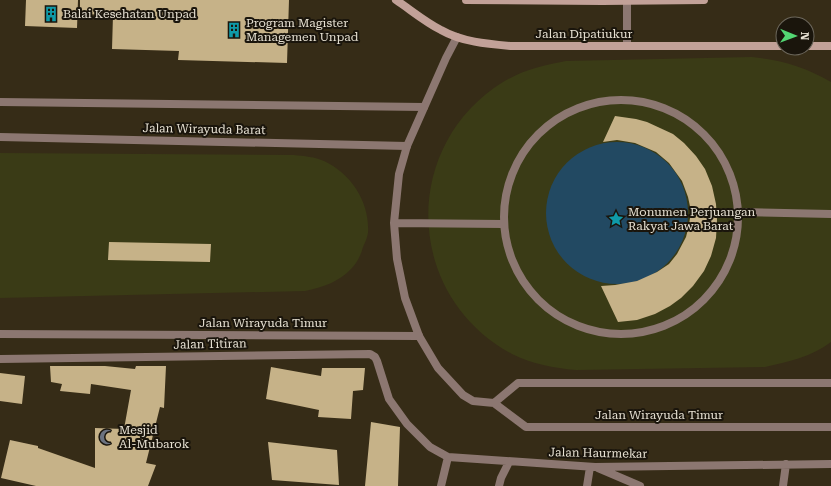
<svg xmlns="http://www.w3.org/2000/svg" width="831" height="486" font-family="'Roboto Serif',serif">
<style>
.green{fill:#3a3b16}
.water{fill:#224962}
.building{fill:#c6b288}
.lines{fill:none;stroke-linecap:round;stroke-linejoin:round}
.lane{stroke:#8c7771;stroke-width:8}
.street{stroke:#8c7771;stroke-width:8}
.secondary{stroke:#c2a198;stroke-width:8}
.labels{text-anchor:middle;stroke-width:4;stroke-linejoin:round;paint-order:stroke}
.poi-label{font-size:12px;fill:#e7e1d3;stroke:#1a150c;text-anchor:start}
.street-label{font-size:12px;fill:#e7e1d3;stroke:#1a150c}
</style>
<rect width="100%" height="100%" fill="#362c17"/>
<path class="green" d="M752,57C782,60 805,67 831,82V342C811,357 788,362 765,367L576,370C554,368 532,364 512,354C404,296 400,146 503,82C523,70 544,65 566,61Z
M0,153L294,155C304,156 315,157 324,161C352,174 370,203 368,233C367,238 365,243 363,247C361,255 357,263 351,269C339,282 323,287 305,291L0,298Z"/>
<path class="water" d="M546 213a71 71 0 1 1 142 0a71 71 0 1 1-142 0Z"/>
<path class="building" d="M26,0H78L77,28L25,26Z
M80,0H289L287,63L178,60L179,51L112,49L113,15L80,14Z
M615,116L636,119L647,122L673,134L684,143L696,156L705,169L712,186L716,204L717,220L716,238L711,256L704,271L693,286L681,298L670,306L655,314L637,320L618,322L601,286L615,285L637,281L657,272L669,264L677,254L686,237L689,225L691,211L688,197L682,181L669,163L656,152L635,143L617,140L603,142Z
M109,242L211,244L210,262L108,260Z
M50,366H105L135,369L136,366H166L164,408L160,407L146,463L156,465L148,486H36L1,478L10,440L38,446V448L95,468V428L124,429L131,390L91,384L90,394L60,391L62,384L51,382Z
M271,367L321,376L322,368H365L363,390L353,391L351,419L318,417L319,410L266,399Z
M0,373L25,376L22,404L0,401Z
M371,422L400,427L398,486H365Z
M268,442L337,450L339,485L272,480Z"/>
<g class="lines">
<path class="lane" d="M457,37L446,58L407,146L399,174L394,223L397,259L405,298L419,336L438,368L463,395L473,401L494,403L518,383H831
M627,45V0
M504 217a117 117 0 1 1 234 0a117 117 0 1 1-234 0Z
M739,212L831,214
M394,223L503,224
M494,403L526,427H831"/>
<path class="street" d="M0,102L424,107
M0,137L407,146
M0,334L419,336
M0,359L370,354L375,357L377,361L389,399L407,424L430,447L448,457L595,467L831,464
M598,468L640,486
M441,486L448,457
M499,486L501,478L509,462
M587,486L590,467
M783,486L786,464"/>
<path class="secondary" d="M396,0C411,10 425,22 441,30C462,42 487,44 511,46H783
M466,0L602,1L704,0
M807,46H831"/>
</g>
<defs>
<g id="building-bare" transform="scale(1.2)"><path d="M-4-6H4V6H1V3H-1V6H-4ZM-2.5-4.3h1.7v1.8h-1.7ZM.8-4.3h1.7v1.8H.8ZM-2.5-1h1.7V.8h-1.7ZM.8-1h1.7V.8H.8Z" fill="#0f9aa8" stroke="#1a150c" stroke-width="2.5" paint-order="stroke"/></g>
<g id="sight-bare" transform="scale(1.2)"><path d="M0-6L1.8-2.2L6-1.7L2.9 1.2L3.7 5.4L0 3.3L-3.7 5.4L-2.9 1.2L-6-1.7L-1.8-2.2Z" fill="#0f9aa8" stroke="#1a150c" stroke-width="2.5" paint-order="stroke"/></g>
<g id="mosque-bare" transform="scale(1.2)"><path d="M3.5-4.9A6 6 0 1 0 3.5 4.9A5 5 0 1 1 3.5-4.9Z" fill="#6b7280" stroke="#1a150c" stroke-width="2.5" paint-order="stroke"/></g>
</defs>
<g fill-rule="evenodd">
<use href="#building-bare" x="51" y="14"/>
<use href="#building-bare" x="234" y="30"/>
<use href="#sight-bare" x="616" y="219"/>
<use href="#mosque-bare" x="107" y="437"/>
</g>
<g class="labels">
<g class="poi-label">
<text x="63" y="18">Balai Kesehatan Unpad</text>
<text x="246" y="27">Program Magister<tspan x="246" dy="14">Managemen Unpad</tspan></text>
<text x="628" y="216">Monumen Perjuangan<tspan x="628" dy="14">Rakyat Jawa Barat</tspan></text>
<text x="119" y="434">Mesjid<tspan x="119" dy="14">Al-Mubarok</tspan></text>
</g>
<g class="street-label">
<text x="584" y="38">Jalan Dipatiukur</text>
<text transform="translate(204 129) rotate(1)" y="4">Jalan Wirayuda Barat</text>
<text x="263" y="327">Jalan Wirayuda Timur</text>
<text transform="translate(210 344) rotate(-1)" y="4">Jalan Titiran</text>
<text x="659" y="419">Jalan Wirayuda Timur</text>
<text transform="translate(598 453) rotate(1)" y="4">Jalan Haurmekar</text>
</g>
</g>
<g transform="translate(795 36) rotate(91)"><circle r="19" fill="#1a150c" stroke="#6c675c"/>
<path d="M0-3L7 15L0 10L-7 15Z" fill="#53d673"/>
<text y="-6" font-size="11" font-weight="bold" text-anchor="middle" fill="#e7e1d3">N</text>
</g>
</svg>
